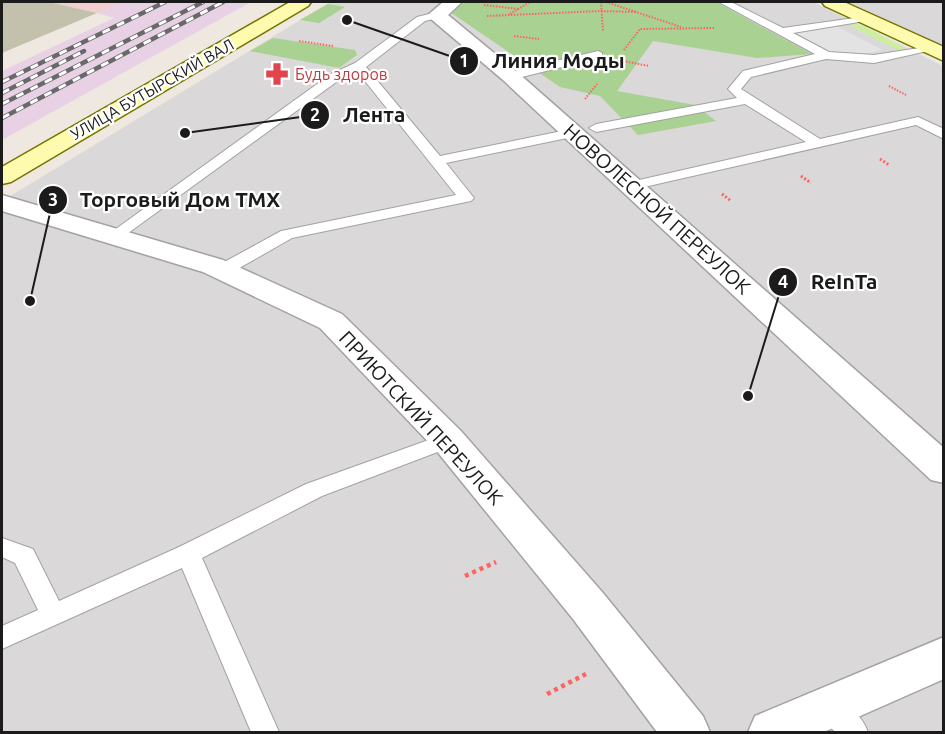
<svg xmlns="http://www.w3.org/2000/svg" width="945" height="734" font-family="Ubuntu,sans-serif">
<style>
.residential{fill:#dad8d8}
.commercial{fill:#f1cdcf}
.industrial{fill:#e8d1e5}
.construction{fill:#c3c1ab}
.grass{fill:#cdeda1}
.forest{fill:#a9d191}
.parking{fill:#e3e3e3}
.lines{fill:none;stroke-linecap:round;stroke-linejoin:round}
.lane-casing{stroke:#a2a2a2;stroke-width:2}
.street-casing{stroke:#a2a2a2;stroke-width:3}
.secondary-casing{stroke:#727500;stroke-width:3}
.path-far2{stroke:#ff6360;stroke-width:2;stroke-dasharray:1.5 1.5;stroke-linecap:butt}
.path-far1{stroke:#ff6360;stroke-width:3;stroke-dasharray:2 2;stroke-linecap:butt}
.path{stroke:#ff6360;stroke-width:4.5;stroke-dasharray:4 4;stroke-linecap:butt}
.lane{fill:#fff;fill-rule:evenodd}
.street{fill:#fff;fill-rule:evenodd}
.secondary{fill:#fefbae;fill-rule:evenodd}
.rail-casing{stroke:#696969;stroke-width:4.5}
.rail{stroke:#fff;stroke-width:3;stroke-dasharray:8;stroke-linecap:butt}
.labels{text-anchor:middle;stroke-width:4.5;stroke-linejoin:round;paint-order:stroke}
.far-health-label{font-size:16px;fill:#be3a42;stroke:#fff;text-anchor:start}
.far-street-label{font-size:16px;fill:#1b1b1b;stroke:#fff}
.street-label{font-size:20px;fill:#1b1b1b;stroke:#fff}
.leader{fill:none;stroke:#1b1b1b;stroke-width:2}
.callout-dot{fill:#1b1b1b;stroke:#fff;stroke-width:2}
.mark-label{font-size:18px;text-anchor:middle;font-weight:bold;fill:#fff}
.callout-label{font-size:21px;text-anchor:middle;font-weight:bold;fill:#1b1b1b;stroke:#fff;stroke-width:4.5;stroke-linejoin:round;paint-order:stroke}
</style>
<rect width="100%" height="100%" fill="#eee8e0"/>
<path class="residential" d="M330,2H813L943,66V732H2V201Z
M849,2H943V45L898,25Z"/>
<path class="commercial" d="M49,2H125L97,13Z"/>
<path class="industrial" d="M125,2H251L2,140V71L114,18L97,13Z"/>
<path class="construction" d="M2,2H49L97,13L2,53Z"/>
<path class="grass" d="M854,24L864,26L905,48L898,50L848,25Z"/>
<path class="forest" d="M465,2H716L812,54L757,58L653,41L617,91L695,105L716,121L638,135L600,96L560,87L450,12Z
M328,4L345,7L319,23L300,20Z
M273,38L355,50L357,55L339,68L250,51Z"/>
<path class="parking" d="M836,26L883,50L859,55L828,52L795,33Z"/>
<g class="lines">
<g class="lane-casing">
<path id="lane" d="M719,2H731L783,28L869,16V20L865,21L793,33L829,52L874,55L932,46V50L874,63L826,59L751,77L741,89L820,139L918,117L944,129V139L916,125L631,190L626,189L624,186L626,183L806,142L745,104L596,132L589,128L596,124L737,98L728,89L743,71L815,54Z
M437,12L442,15L441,17L425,21L366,67L440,156L572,129L577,130L579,133L577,136L446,163L474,198L471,201L292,238L229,274H217L214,270L217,266L281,231L456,195L357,71L339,80L120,239H108L106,236L331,74L355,63L417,17Z
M598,51L602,53V57L510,80L504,76L506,73Z
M448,433L456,435L459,440L456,445L322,496L202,558L279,732H251L182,568L2,649V626L38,610L15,563L2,557V538L33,549L59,601L179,547L306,484Z
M830,694C846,700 863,717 868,732H835L820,716L816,707L820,698Z"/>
</g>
<g class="street-casing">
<path id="street" d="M443,2H462L448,15L517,72L944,448V483L931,480L503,80L431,19L428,15Z
M2,195L223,260L342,314L461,431L603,593L703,716L710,732H657L573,619L435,449L320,328L203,272L2,211Z
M944,637V679L824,732H748L755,716Z"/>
</g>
<g class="secondary-casing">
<path id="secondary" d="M290,2H311L308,6L11,182L2,184V167Z
M822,2H844L944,47V61L825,6Z"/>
</g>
<path class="path-far2" d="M601,2L603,31
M606,2L681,27
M484,5L519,9
M510,14L530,2
M487,16L600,11L637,12
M514,36L539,39
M299,41L333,46
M624,50L640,29L714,28
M623,61L649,66
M889,86L906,95
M585,99L597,84"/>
<path class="path-far1" d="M880,159L889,165
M801,176L811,183
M722,194L731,201"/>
<path class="path" d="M465,576L496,562
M547,694L586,674"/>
<use href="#lane" class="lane"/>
<use href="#street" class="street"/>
<use href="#secondary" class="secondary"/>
<g class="rail-casing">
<path id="rail" d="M2,82L165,2
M2,93L84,51
M2,104L203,2
M2,118L223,2"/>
</g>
<use href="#rail" class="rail"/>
</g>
<defs>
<g id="pharmacy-bare" transform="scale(1.8)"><path d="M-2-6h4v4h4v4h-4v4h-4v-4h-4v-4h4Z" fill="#e0444e" stroke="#fff" stroke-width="2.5" paint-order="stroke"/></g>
</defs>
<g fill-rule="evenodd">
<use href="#pharmacy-bare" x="277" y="74"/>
</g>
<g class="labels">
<g class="far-health-label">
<text x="295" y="80">Будь здоров</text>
</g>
<g class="far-street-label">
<text transform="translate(152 89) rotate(-30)" y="6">УЛИЦА БУТЫРСКИЙ ВАЛ</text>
</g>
<g class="street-label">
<text transform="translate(657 209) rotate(42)" y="7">НОВОЛЕСНОЙ ПЕРЕУЛОК</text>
<text transform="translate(421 418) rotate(47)" y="7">ПРИЮТСКИЙ ПЕРЕУЛОК</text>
</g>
</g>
<path class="leader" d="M347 20L464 61M185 133L315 115M30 301L53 200M748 396L783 282"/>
<g class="callout-dot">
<circle cx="347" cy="20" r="6"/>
<circle cx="185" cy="133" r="6"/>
<circle cx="30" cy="301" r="6"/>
<circle cx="748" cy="396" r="6"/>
<circle cx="464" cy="61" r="15"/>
<circle cx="315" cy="115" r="15"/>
<circle cx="53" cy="200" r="15"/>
<circle cx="783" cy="282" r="15"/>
</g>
<g class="mark-label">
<text x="464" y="67">1</text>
<text x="315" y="121">2</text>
<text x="53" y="206">3</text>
<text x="783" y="288">4</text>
</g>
<g class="callout-label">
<text x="558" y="68">Линия Моды</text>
<text x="374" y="122">Лента</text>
<text x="180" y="207">Торговый Дом ТМХ</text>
<text x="844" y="289">ReInTa</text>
</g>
<rect width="945" height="734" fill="none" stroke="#1b1b1b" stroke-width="6"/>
</svg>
